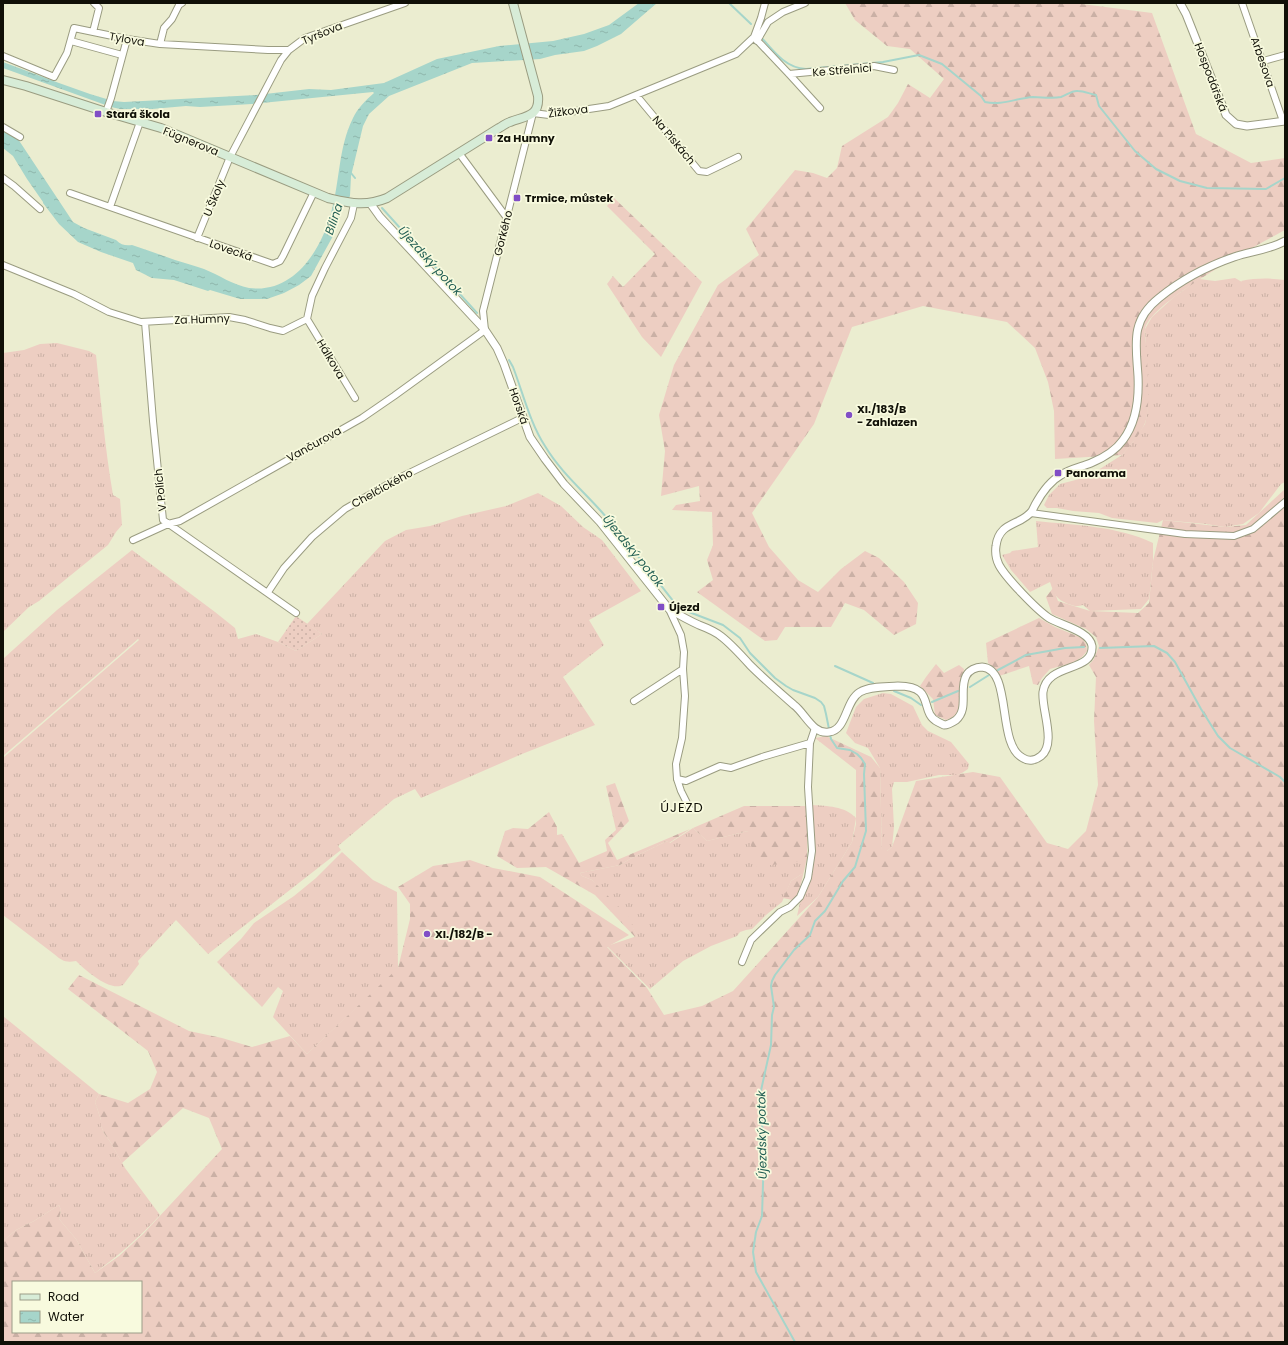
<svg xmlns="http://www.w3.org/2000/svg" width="1288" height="1345" font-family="Poppins,sans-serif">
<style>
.grass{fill:url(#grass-tufts)}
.forest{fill:url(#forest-firs);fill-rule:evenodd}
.park{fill:url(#park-dots)}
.water{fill:url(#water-ripples)}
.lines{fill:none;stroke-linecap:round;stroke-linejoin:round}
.stream{stroke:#a6d5ca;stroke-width:2}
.minor-casing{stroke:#9a9c81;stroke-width:8}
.tertiary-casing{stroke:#9a9c81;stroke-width:9}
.secondary-casing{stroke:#9a9c81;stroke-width:10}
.minor{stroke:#fff;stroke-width:6}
.tertiary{stroke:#fff;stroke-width:7}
.secondary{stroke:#d7ecd7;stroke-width:8}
.poi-dot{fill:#814ec6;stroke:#f8fade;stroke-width:1.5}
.labels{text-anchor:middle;stroke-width:3.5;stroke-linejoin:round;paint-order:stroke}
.street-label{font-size:11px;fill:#101007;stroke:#f8fade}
.poi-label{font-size:11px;font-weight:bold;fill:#101007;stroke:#f8fade;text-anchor:start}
.water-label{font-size:12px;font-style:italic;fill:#215e53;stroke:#f8fade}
.quarter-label{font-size:13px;letter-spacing:1px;fill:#101007;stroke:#f8fade}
</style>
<defs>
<pattern id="grass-tufts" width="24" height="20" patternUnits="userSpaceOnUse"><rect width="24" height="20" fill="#edcec2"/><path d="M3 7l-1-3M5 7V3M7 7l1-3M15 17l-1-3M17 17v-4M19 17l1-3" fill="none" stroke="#cab0a5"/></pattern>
<pattern id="forest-firs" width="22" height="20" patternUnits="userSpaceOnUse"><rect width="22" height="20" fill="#edcec2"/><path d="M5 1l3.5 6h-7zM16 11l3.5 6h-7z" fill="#cab0a5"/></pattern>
<pattern id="park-dots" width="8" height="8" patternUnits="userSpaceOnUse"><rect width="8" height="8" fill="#edcec2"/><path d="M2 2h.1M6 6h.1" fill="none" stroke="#cab0a5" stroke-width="1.8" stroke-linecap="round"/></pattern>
<pattern id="water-ripples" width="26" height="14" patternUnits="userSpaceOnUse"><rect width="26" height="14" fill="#a6d5ca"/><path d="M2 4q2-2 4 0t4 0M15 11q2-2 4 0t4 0" fill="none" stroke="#8eb6ac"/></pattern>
</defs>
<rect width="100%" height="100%" fill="#ebedd0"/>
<path class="grass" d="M1235,278L1242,282L1241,281C1256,278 1270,278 1285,280V482L1281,484L1259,513L1243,524L1225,527L1206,524L1163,520L1157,523L1112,518L1099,513L1073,511L1057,508H1047L1044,505L1049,495L1060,484L1087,477L1122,455L1133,442L1145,424L1147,414L1148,399L1145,329L1152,317L1174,297L1199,279L1215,281Z
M57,343L89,351L96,355C101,402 105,448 113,495L120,499L122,525L116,532L108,545L39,601L29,607L3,632V353L24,350L40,344Z
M538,493L561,506L583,527L602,540L641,591L589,620L604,645L563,677L595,725L522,754L421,798L415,789L394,799L338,846L341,850L208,954L176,920L138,961L139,964L123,985C110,992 85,970 76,961C66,963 62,961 54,954L3,915V758L139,640L138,639L3,756V659L57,610L132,550L215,612L235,628L238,639L256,634L278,642L296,651L322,634L307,624L385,541L406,530L430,526L462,516L506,506Z
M1036,521C1074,525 1118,526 1153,543V561L1150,591L1149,599L1141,609L1090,611L1083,605C1076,607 1075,606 1068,604C1056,599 1054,594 1050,582L1030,592L1011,570L1002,555L1010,553L1012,551L1038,547Z
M883,693L891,694L913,706L922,725L928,731L951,742L969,764L968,769L962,773L957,775H939L907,782H894L892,789L894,827L892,847L887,851H882L880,768L868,748L855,743L846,733L856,707L864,699Z
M812,805C827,806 845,806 856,818L852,842L818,897L797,916L801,898L811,874L815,853Z
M693,828L707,841L748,831L802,861V874L791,881L782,902L766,915L752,929L746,930L740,932L737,936L711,946L683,961L650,989L607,946L637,936L633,928L592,880L582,876L580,873L620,865L630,859L667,841L670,843Z
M342,852L373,880L397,892L398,969L307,1054L273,1017L283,991L278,987L262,1007L217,962L241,939L254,923L294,896L316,878Z
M3,1016L99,1094L95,1102L101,1120V1126L104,1133L111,1143L125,1168L160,1215C140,1237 119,1255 95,1273L76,1239L59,1219L61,1210L59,1205L34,1221L16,1230L3,1241Z"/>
<path class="forest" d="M845,3H1074L1152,13L1196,134L1251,163L1285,158V230C1259,244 1150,302 1145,329C1144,337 1147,346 1147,354C1147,372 1151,407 1145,423C1140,435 1130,446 1122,455L1055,459L1054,411L1048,382L1035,348L1007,322L923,306L852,327L814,424L752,513L769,547L798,580L818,592L841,569L865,551L879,558L904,582L918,603L916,624L894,635L864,610L845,603L831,627H785L777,640L765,641L697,592L713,580L707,560L713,545L712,512L672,510L676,505L700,501L699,486L661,496L665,451L659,415L674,365L718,285L759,255L746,229L795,170L813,173L827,178L837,168L842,146L888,117L898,103L908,84L930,98L944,79L910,49L887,46L855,20Z
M614,198L702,282L661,357L642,337L607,284L613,276L623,287L655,254L607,206Z
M1285,489V1342H3V1241L16,1230L34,1221L59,1205L61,1210L59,1219L76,1239L95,1273L119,1256L144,1233L222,1149L209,1118L183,1108L122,1163L111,1143L104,1133L101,1126V1120L95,1102L99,1094L128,1103L150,1089L157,1072L148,1051L68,989L79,975L189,1031L222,1038L252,1047L290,1036L307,1054L398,968L410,919V904L398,887L433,866L470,860L493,868L540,877L629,935L607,947L647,988L664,1015L702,1006L733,991L818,897L852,842L856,824V770L815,738L826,736L871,757L880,768L882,851H887L892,847L916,781L973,772L1000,777L1047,843L1068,849L1086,831L1098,785L1094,721L1096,677L1089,665L1094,659L1099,646L1096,637L1086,629L1052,614L1046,597L1053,588L1058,601L1090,611L1138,613L1149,603L1153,561L1163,520L1225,527L1246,525ZM13,1282H141V1332H13Z
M1039,618L1055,627L1082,638L1086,644L1087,651L1082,657L1072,663L1050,669L1042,678L1038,685L1033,684L1029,666L999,676L996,669L988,663L986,643Z
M936,664L944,673L959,665L964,669L958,711L953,717L946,720L935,715L933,699L920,686L926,677Z
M615,783L629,821L608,843L617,860L690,829L669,843L667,841L630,859L620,865L580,873L582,876L592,880L628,916L637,936L635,937L595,895L546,867L517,868L497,856L505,831L513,828L528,829L549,812L557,827V835L562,834L579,863L607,851L605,840L616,830L606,786Z
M744,806H808L807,858L797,901L783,898L791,881L802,874L801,861L757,867L748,831L707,841L693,828Z"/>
<path class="park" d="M296,616L322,634L296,651L278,642Z"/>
<path class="water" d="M639,3H657L621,34L597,46L584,51L555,55L540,59L472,63L389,96L369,114L363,126L351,176L350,196L342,210L333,236L311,276L299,285L284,293L267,299H240L210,290L208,291L174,280L152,278L136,270L133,263L101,252L78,242L59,224L43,203V202L27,179L13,156L3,148V130L18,139L73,222L84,228L116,240C121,245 126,246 132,245C147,250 161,255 175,260C185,263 195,266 204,269C219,275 233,285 249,288C294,294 321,250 331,213C340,182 338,148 353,118C357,109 366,100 374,93L373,92L252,104L200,107L186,106L152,109H120L111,107L3,68V62L59,83L90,94L113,101L124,102L256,95L309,89L331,90L384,83L437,59L499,46L553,41L584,34L609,25Z"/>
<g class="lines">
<path class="stream" d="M729,3L751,24
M761,37C774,52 786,68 806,69L883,62L919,55L942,64L981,96L985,102C1002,106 1016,98 1033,97C1042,97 1052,99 1061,97C1067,95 1072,90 1078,91C1084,91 1090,94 1096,95L1099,106L1135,151L1156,169L1180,181L1207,188L1266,189L1285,178
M351,173L355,178
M382,208L477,313
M509,360L513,367C523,393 530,423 545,446C560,471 581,489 600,510C626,539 650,572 674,602L681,609L689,612L723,625L740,638L750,653L775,678L786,686L793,690L815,698L821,702L824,706L826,714L831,739L837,748L850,750L857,754L861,758L865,764L864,774L866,831L855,867L843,881L825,911L815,921L810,935L794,950L775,975L772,981L771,986L774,1007L772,1015L771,1045L760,1095L764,1152L762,1216L756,1232L753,1252L756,1272L795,1342
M1100,648L1154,646L1167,653L1175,662L1201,709L1218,736L1230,748L1280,777L1285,782
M835,666L873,683
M998,670L1026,655L1065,648L1084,647
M970,687L989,675
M894,691L911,698L921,705
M932,702L958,691"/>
<g class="minor-casing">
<path id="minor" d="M1242,3L1283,121
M93,32L99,8L94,3
M754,37L789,74L820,108
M71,41L122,55
M757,41L768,22L783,12L805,3
M160,44L164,28L172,19L179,5L182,3
M3,56L54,77L67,53L74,28L127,39L160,44L268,50H289
M1263,61L1285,55
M789,74L874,66L894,70
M636,95L699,171L707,172L738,157
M106,112L111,98L127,39
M3,127L20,137
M459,153L507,218
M3,178L14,186L40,209
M70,193L273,264L280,261L283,256L314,192
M110,207L140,122
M197,238L230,157L281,60L289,50L305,38L405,3
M3,265L74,294L109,312L141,322L229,317L245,320L270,328L283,331L307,319L312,296L325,268L351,218L354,204
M307,319L355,398
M145,322L153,421L163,520L296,613
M1031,513L1185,534L1234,536L1253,529L1285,502
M133,540L168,524L180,521L362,418L394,396L485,330L483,311L533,113L549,115L609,106L736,54L754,37L761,18L765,3
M268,592L284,568L312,537L345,509L397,479L522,418
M669,609L681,635L684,652L683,669L685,696L682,738L676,764L677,779L681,791L690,809
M634,701L683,669
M677,779L686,781L720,766L731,768L762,757L810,743
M742,962L751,940L780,912L790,907L800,897L808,878L812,851L808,787L810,743L815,728"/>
</g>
<g class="tertiary-casing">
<path id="tertiary" d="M1180,3L1186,14L1226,115L1236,124L1247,126L1285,121
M370,203L380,217L485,330L497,348L504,364L530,437L545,459L564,484L600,522L669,609C679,615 688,620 699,625C707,628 715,631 722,637C732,645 741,655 750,665C764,679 779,692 794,705C805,713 813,735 829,732C847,730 845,701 860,692C870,686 887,687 898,686C937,686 918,712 938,722C940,723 942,724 944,725C948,725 953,722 956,720C969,709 959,690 966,676C969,670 976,667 982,667C1013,669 996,745 1023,758C1029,762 1036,760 1041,756C1057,743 1041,709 1043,692C1047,662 1094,673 1092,646C1090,631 1060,625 1049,618C1037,610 1006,578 999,565C996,559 995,553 996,546C999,521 1021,526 1032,511C1033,509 1034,507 1035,505C1041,494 1050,481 1061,475C1070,469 1081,467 1091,463C1103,458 1116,450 1123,440C1136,423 1139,397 1138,376C1136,344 1130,321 1159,298C1181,280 1208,266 1234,257C1251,251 1269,250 1285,241"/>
</g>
<g class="secondary-casing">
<path id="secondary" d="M3,80L26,86L106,112L161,128L328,198C350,203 365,207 387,198L499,128C503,126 506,123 510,122C525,116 540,117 538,96L513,3"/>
</g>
<use href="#minor" class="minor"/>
<use href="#tertiary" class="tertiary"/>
<use href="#secondary" class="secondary"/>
</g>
<g class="poi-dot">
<rect x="94" y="110" width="8" height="8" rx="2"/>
<rect x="485" y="134" width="8" height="8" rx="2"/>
<rect x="513" y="194" width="8" height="8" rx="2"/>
<circle cx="849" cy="415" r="4"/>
<rect x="1054" y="469" width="8" height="8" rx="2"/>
<rect x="657" y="603" width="8" height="8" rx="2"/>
<circle cx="427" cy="934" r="4"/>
</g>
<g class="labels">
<g class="street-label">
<text transform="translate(322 33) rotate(-22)" y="4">Tyršova</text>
<text transform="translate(127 39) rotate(10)" y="4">Tylova</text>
<text transform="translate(1263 62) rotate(71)" y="4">Arbesova</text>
<text transform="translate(842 70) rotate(-5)" y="4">Ke Střelnici</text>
<text transform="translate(1211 77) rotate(69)" y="4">Hospodářská</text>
<text transform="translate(568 111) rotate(-7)" y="4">Žižkova</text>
<text transform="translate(674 140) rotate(50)" y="4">Na Pískách</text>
<text transform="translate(191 141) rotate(22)" y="4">Fügnerova</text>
<text transform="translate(214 198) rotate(-67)" y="4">U Školy</text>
<text transform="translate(503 233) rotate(-76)" y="4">Gorkého</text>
<text transform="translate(231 250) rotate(19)" y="4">Lovecká</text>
<text transform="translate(202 319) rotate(-2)" y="4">Za Humny</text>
<text transform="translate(331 359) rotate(59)" y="4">Hálkova</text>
<text transform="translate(519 406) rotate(71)" y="4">Horská</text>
<text transform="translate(314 444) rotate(-29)" y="4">Vančurova</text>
<text transform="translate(382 488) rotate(-29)" y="4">Chelčického</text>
<text transform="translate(160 490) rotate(-96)" y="4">V Polích</text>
</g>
<g class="poi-label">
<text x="106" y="118">Stará škola</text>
<text x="497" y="142">Za Humny</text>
<text x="525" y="202">Trmice, můstek</text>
<text x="857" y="413">XI./183/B<tspan x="857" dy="13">- Zahlazen</tspan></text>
<text x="1066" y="477">Panorama</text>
<text x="669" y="611">Újezd</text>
<text x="435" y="938">XI./182/B -</text>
</g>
<g class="water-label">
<text transform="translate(334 219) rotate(-71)" y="4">Bílina</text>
<text transform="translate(430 261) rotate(48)" y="4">Újezdský potok</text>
<text transform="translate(633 551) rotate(51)" y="4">Újezdský potok</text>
<text transform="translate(762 1135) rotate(-91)" y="4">Újezdský potok</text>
</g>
<g class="quarter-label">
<text x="682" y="812">ÚJEZD</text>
</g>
</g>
<rect width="1288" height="1345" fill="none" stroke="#101007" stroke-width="8"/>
<rect x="12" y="1281" width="130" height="52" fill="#f8fade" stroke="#9b9c88"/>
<rect x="20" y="1294" width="20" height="6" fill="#d7ecd7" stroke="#9b9c88"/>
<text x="48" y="1301" font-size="12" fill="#101007">Road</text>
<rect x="20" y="1311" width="20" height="12" fill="url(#water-ripples)" stroke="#9b9c88"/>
<text x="48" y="1321" font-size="12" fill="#101007">Water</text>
</svg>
